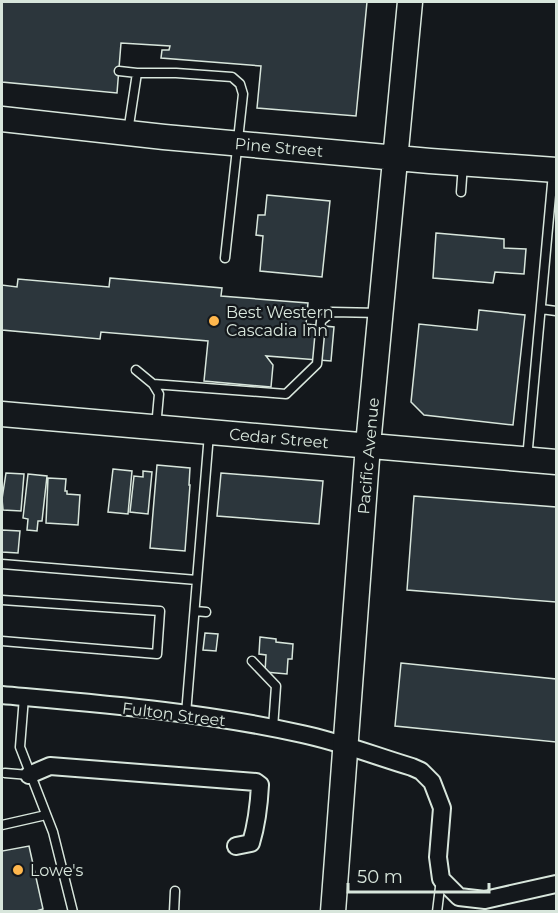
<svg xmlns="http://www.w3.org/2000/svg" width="558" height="913" font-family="Montserrat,sans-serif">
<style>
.building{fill:#2c363c;stroke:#d8e6dc;stroke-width:1.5}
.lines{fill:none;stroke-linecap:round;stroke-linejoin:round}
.lane-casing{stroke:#d8e6dc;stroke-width:11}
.street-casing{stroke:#d8e6dc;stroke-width:20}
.secondary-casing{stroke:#d8e6dc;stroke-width:27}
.lane{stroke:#14181c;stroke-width:8}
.street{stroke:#14181c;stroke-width:16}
.secondary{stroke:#14181c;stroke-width:24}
.poi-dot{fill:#ffb74d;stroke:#14181c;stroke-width:2}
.labels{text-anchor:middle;stroke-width:4.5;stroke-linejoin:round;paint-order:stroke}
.street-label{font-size:16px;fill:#d8e6dc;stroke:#14181c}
.poi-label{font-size:16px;fill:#d8e6dc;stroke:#14181c;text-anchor:start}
</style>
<rect width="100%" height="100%" fill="#14181c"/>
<path class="building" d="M2,2H367L356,116L257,108L261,66L161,58L162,50H169L170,46L121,43L117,93L2,82Z
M267,195L330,201L322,277L260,271L263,236L256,235L258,215H265Z
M436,233L504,239V248L526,249L524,274L495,272L493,283L433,278Z
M110,278L222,288L221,296L308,303L306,324L334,327L331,361L266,356L273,365L271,387L204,381L208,341L101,332L100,339L2,330V285L17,287L18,279L109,287Z
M479,310L525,315L513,425L424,415L411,402L419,324L477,330Z
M157,465L190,468L189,485H190L185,551L150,548Z
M113,469L132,471L128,514L108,512Z
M143,471L152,472L148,514L130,512L134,476L143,477Z
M6,473L24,474L21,511L3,510L2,499Z
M221,473L323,481L319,524L217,516Z
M28,474L47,476L42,521H38L37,531L27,530L28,519L23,518Z
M48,478L66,479L65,491H67V494L80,495L78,525L46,523Z
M414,496L556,507V602L407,590Z
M2,530L20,531L18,553L2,552Z
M205,633L218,634L216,651L203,650Z
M260,637L276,639V642L293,644L292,659H288L287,674L265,672L266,655L259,654Z
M401,663L556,679V742L395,726Z
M29,846L43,909L33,912H2V851Z"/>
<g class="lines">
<g class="lane-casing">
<path id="lane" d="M119,71L137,73
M128,132L137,73H176L232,77L240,84L243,94L225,258
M461,192L463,164
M541,309L556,311
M136,370L153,384L286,394L317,364L321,321L332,312L380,313
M153,384L159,394L156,427
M527,459L553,173
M2,564L197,580
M2,600L160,611L157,654L2,641
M195,611L206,612
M252,661L276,686L273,728
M24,697L20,747L53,832L73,912
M186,714L209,434
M5,773L29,775
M2,825L46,815
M174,912L175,891
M437,912L441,879"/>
</g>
<g class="street-casing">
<path id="street" d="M2,695C102,704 204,712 302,734C340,742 375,756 412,767L421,771L432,782L442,808L438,857L441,879L459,897L485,900L556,884
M29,775L50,766L256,782L260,785C259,805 257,823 251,843L236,846"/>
</g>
<g class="secondary-casing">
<path id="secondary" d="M2,119L164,137L430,161L556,170
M2,414L556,462
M333,912L368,445L410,2"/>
</g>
<use href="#lane" class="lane"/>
<use href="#street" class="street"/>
<use href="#secondary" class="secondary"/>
</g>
<g class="poi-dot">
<circle cx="214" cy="321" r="6"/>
<circle cx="18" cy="870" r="6"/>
</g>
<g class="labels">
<g class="street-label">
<text transform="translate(279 147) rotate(5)" y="6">Pine Street</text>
<text transform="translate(279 438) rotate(5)" y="6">Cedar Street</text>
<text transform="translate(368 456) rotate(-85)" y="6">Pacific Avenue</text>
<text transform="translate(174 714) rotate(7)" y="6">Fulton Street</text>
</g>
<g class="poi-label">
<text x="226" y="318">Best Western<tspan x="226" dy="18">Cascadia Inn</tspan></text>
<text x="30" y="876">Lowe's</text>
</g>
</g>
<rect width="558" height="913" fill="none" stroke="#d8e6dc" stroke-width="6"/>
<path d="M348 883v9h141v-9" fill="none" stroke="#d8e6dc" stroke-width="3"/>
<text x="357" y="883" font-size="18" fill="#d8e6dc" stroke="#14181c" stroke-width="4.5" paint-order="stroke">50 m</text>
</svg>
